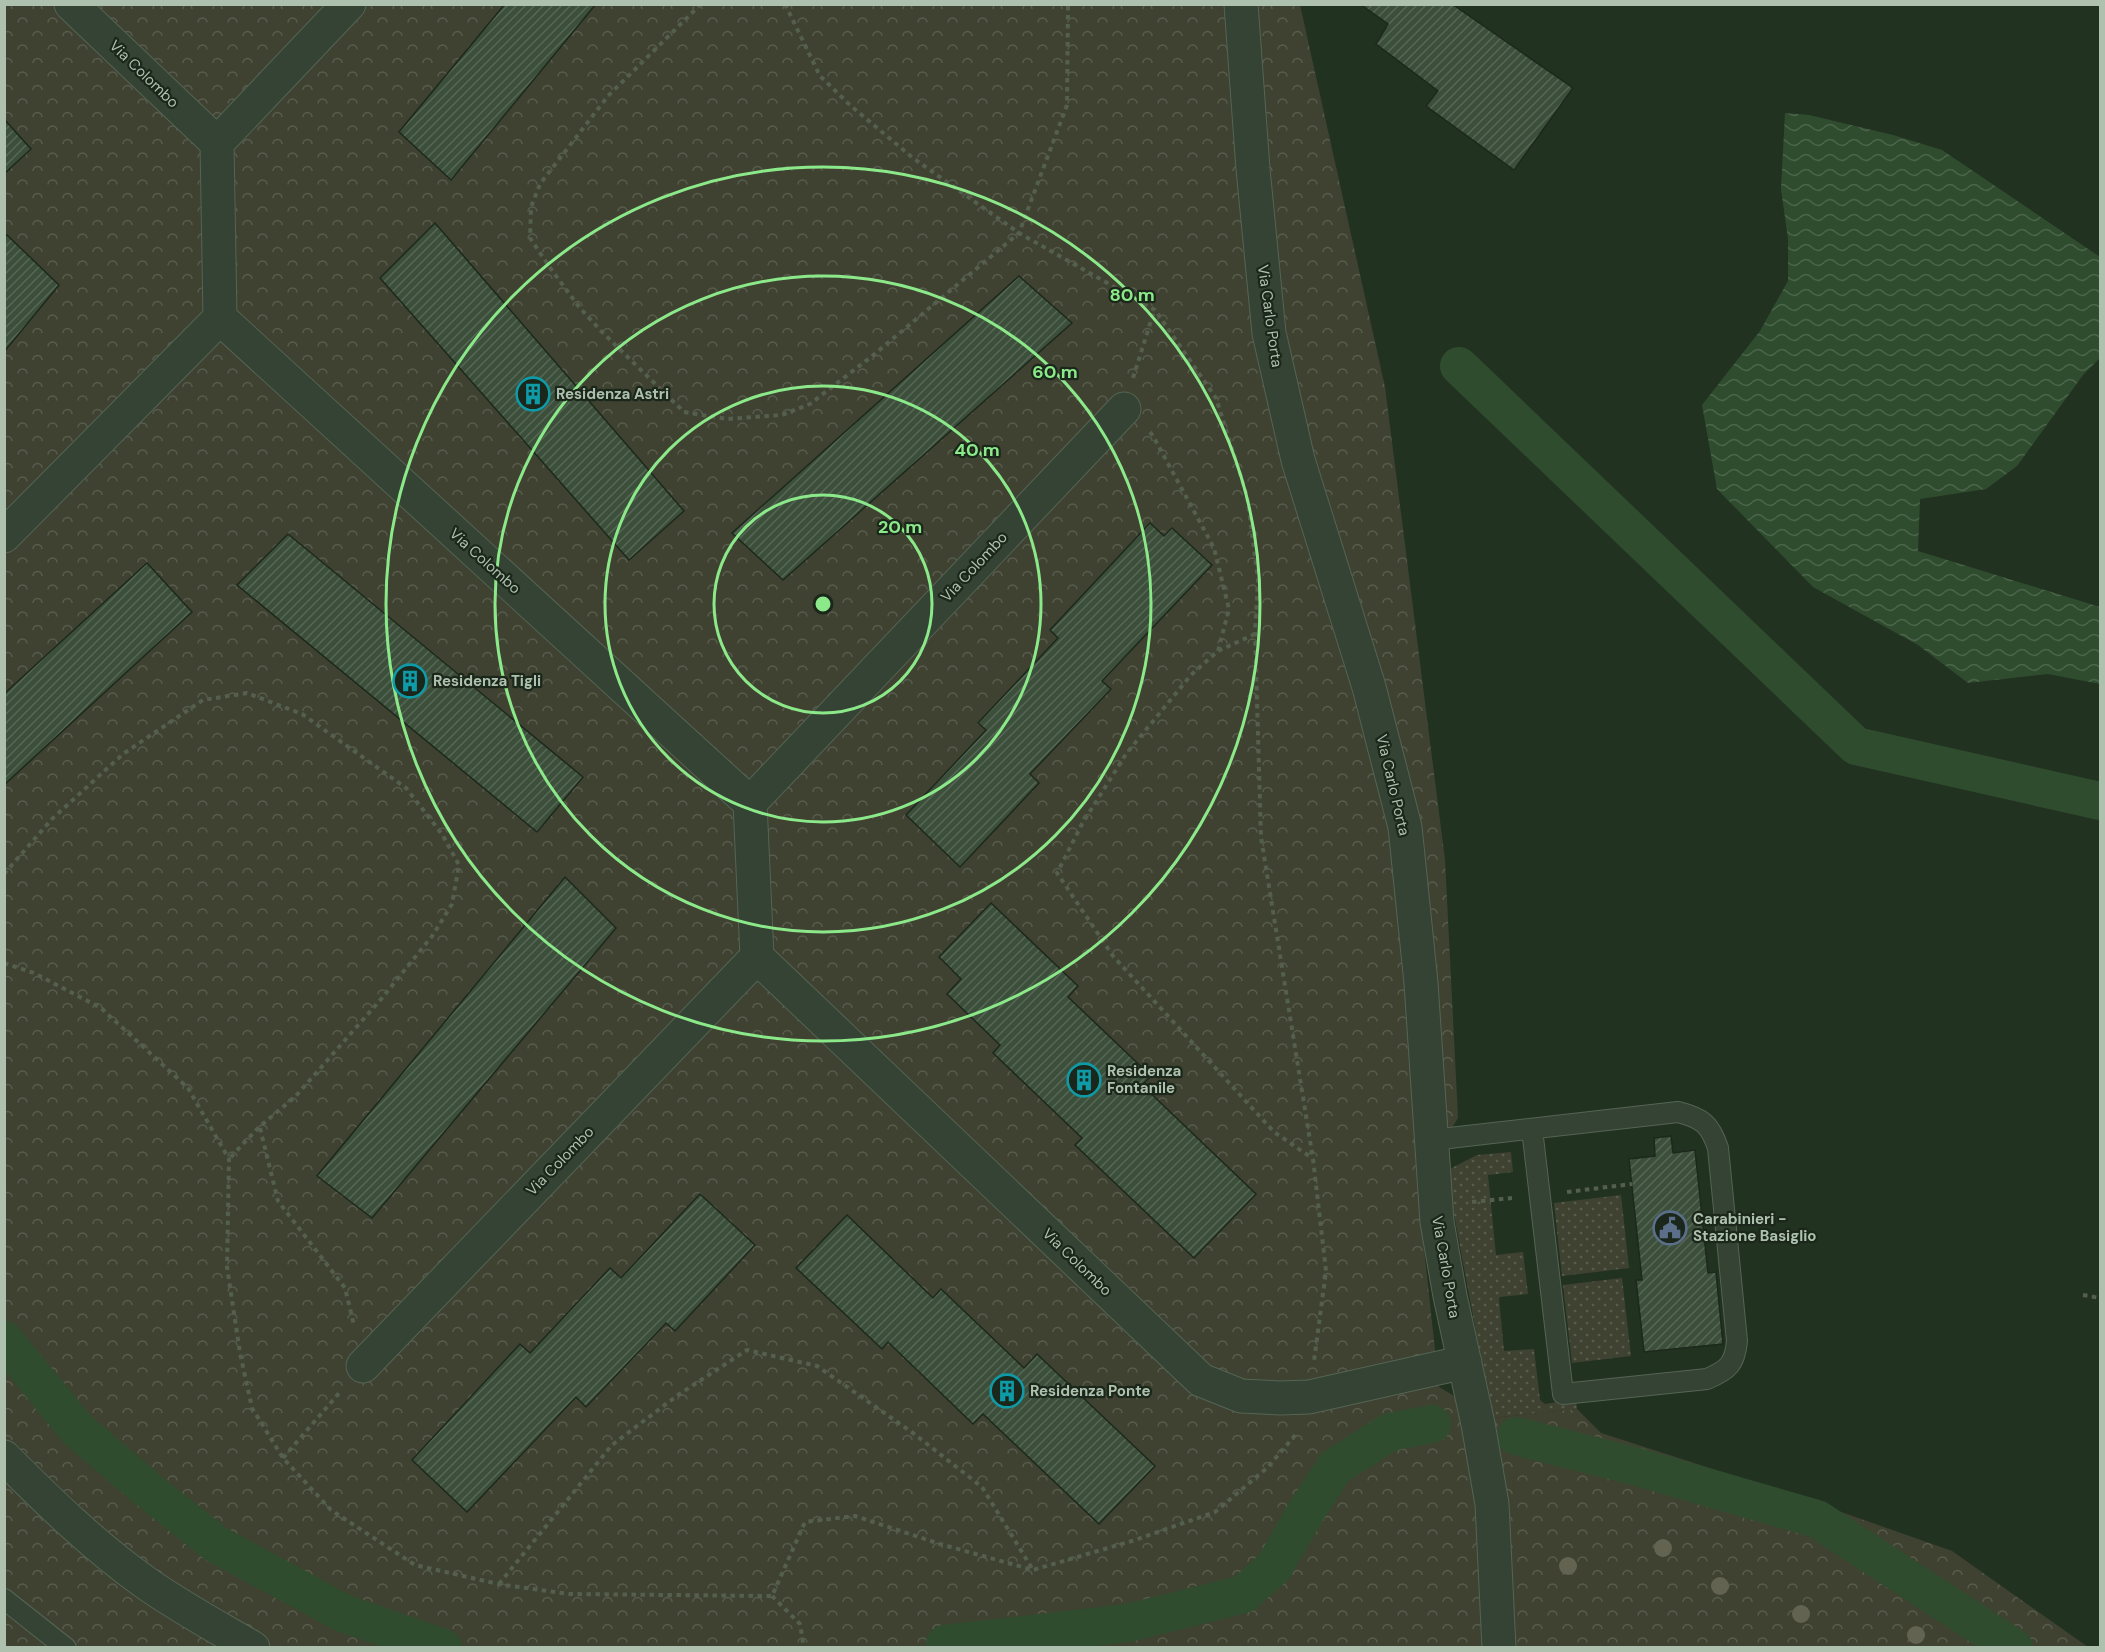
<svg xmlns="http://www.w3.org/2000/svg" width="2105" height="1652" font-family="'DM Sans',sans-serif">
<style>
.grass{fill:url(#grass-dots)}
.park{fill:url(#park-crowns)}
.water{fill:url(#water-waves)}
.lines{fill:none;stroke-linecap:round;stroke-linejoin:round}
.canal{stroke:#2f4d2e;stroke-width:38}
.building{fill:url(#building-hatch);stroke:#1c291c;stroke-width:1.5}
.service-casing{stroke:#556455;stroke-width:22}
.minor-casing{stroke:#556455;stroke-width:35}
.tertiary-casing{stroke:#556455;stroke-width:35}
.path{stroke:#555f4d;stroke-width:4;stroke-dasharray:4.5 4.5;stroke-linecap:butt}
.service{stroke:#354334;stroke-width:20}
.minor{stroke:#354334;stroke-width:33}
.tertiary{stroke:#354334;stroke-width:33}
.tree{fill:#636351}
.ring{fill:none;stroke:#8ce98a;stroke-width:3}
.labels{text-anchor:middle;stroke-width:4.5;stroke-linejoin:round;paint-order:stroke}
.street-label{font-size:15px;fill:#aec0ae;stroke:#1a271a}
.poi-label{font-size:15px;font-weight:bold;fill:#aec0ae;stroke:#1a271a;text-anchor:start}
.centre{fill:#8ce98a;stroke:#1a271a;stroke-width:3}
.ring-label{font-size:18px;text-anchor:middle;font-weight:bold;fill:#8ce98a;stroke:#1a271a;stroke-width:4.5;stroke-linejoin:round;paint-order:stroke}
</style>
<defs>
<pattern id="grass-dots" width="8" height="8" patternUnits="userSpaceOnUse" patternTransform="scale(1.5)"><rect width="8" height="8" fill="#3f4231"/><path d="M2 2h.1M6 6h.1" fill="none" stroke="#585c4c" stroke-width="1.8" stroke-linecap="round"/></pattern>
<pattern id="park-crowns" width="20" height="18" patternUnits="userSpaceOnUse" patternTransform="scale(1.5)"><rect width="20" height="18" fill="#3f4231"/><path d="M2 6a3 3 0 1 1 6 0M12 15a3 3 0 1 1 6 0" fill="none" stroke="#585c4c"/></pattern>
<pattern id="water-waves" width="16" height="10" patternUnits="userSpaceOnUse" patternTransform="scale(1.5)"><rect width="16" height="10" fill="#2f4d2e"/><path d="M0 5q4-4 8 0t8 0" fill="none" stroke="#4b654a"/></pattern>
<pattern id="building-hatch" width="6" height="6" patternUnits="userSpaceOnUse" patternTransform="scale(1.5)"><rect width="6" height="6" fill="#3c4f3b"/><path d="M-1 1l2-2M0 6l6-6M5 7l2-2" fill="none" stroke="#566755"/></pattern>
</defs>
<rect width="100%" height="100%" fill="#223221"/>
<path class="grass" d="M1511,1152L1513,1172L1488,1175L1496,1255L1523,1252L1528,1294L1500,1297L1499,1299L1504,1351L1534,1349L1540,1400L1545,1404L1576,1399L1577,1409L1492,1418L1446,1171L1477,1155Z
M1621,1195L1629,1268L1562,1276L1554,1203Z
M1622,1278L1631,1356L1572,1363L1563,1285Z"/>
<path class="park" d="M5,5H1300L1385,387L1445,860L1458,1118L1417,1184L1439,1387L1492,1418L1577,1409L1601,1433L1790,1494L1952,1551L2088,1647L5,1648Z"/>
<path class="water" d="M1785,113L1809,115L1893,135L1942,150L2100,257V358L2083,375L2017,466L1986,489L1920,499L1918,551L2100,607V684L2048,674L1968,683L1918,645L1813,587L1717,489L1702,405L1760,331L1788,281V239L1781,189Z"/>
<g class="lines">
<path class="canal" d="M1459,366L1856,746L2100,801
M4,1340L77,1429L147,1489L216,1544L343,1613L443,1648
M1516,1436L1634,1466L1817,1519L2014,1648
M945,1644L1128,1623L1244,1594L1274,1567L1307,1510L1335,1467L1390,1432L1432,1424"/>
</g>
<path class="building" d="M505,4H596L451,180L399,132Z
M1360,4H1452L1573,88L1514,170L1426,106L1438,91L1376,44L1388,24Z
M4,119L31,149L4,174Z
M435,223L684,511L629,560L380,278Z
M7,235L59,285L4,352V239Z
M1019,276L1072,323L783,580L732,533Z
M1150,523L1164,536L1172,528L1212,565L1102,681L1111,689L1030,774L1039,783L960,867L906,815L986,730L978,723L1058,638L1050,630Z
M288,534L583,777L537,832L237,585Z
M147,563L192,612L4,785V694Z
M565,877L616,928L372,1218L317,1176Z
M991,903L1078,986L1068,997L1151,1076L1142,1085L1256,1194L1194,1258L1075,1145L1082,1138L993,1053L1000,1045L947,994L961,979L939,957Z
M1671,1136L1673,1153L1695,1150L1708,1273L1716,1272L1723,1344L1644,1352L1636,1280H1642L1629,1159L1655,1156L1654,1138Z
M700,1194L755,1245L675,1331L666,1323L586,1407L576,1397L467,1512L412,1460L520,1344L530,1353L610,1268L621,1278Z
M847,1215L933,1298L941,1289L1024,1368L1037,1354L1155,1466L1099,1524L983,1414L973,1424L888,1342L882,1349L796,1268Z"/>
<g class="lines">
<g class="service-casing">
<path id="service" d="M1432,1140L1678,1112C1702,1118 1710,1124 1718,1148L1737,1341C1735,1364 1728,1370 1707,1379L1563,1394L1532,1129
M4,1599L66,1648"/>
</g>
<g class="minor-casing">
<path id="minor" d="M71,4L217,143L220,318L750,803L757,957L1201,1380L1241,1396L1280,1398L1309,1397L1465,1362
M1241,4L1253,169L1269,333L1298,460L1369,687L1405,827L1421,983L1437,1222L1450,1296L1478,1424L1492,1504L1499,1648
M217,143L349,4
M4,536L220,318
M750,803L1124,409
M363,1366L757,957"/>
</g>
<g class="tertiary-casing">
<path id="tertiary" d="M4,1457C49,1502 94,1546 146,1583C180,1607 217,1627 253,1648"/>
</g>
<path class="path" d="M701,4L608,96L540,184L531,207L530,238L553,272L580,308L602,332L684,412L727,419L782,415L810,404L871,357L1019,233L1067,105L1068,4
M785,4L820,76L851,106L913,158L1019,233L1155,310L1216,398L1247,496L1258,579L1255,634L1261,837L1313,1159L1326,1271L1314,1361
M1133,378L1154,311
M1150,432L1153,436L1214,548L1229,609L1218,651
M1255,634L1218,651L1191,675L1126,754L1082,824L1057,873L1113,956L1274,1132L1312,1158
M4,874L52,819L123,754L203,700L247,693L302,714L406,788L442,834L459,865L452,904L433,935L382,998L295,1097L259,1127L229,1159
M4,963L34,973L101,1008L188,1088L229,1159L227,1267L240,1353L252,1408L283,1458L331,1510L415,1565L498,1584L569,1594L772,1596L805,1522L855,1516L940,1544L1033,1570L1132,1541L1215,1512L1267,1468L1298,1432
M260,1128L278,1201L345,1288L354,1325
M1567,1192L1632,1184
M1472,1202L1512,1198
M2083,1295L2100,1298
M283,1458L340,1392
M499,1584L612,1445L678,1395L747,1350L817,1366L913,1433L982,1487L1033,1570
M772,1596L800,1624L804,1648"/>
<use href="#service" class="service"/>
<use href="#minor" class="minor"/>
<use href="#tertiary" class="tertiary"/>
</g>
<g class="tree">
<circle cx="1663" cy="1548" r="9"/>
<circle cx="1568" cy="1566" r="9"/>
<circle cx="1720" cy="1586" r="9"/>
<circle cx="1801" cy="1614" r="9"/>
<circle cx="1916" cy="1635" r="9"/>
</g>
<g class="ring">
<circle cx="823" cy="604" r="109"/>
<circle cx="823" cy="604" r="218"/>
<circle cx="823" cy="604" r="328"/>
<circle cx="823" cy="604" r="437"/>
</g>
<defs>
<g id="building-ring" transform="scale(1.725)"><circle r="9.5" fill="#1a271a" stroke="#0f9aa8" stroke-width="1.5"/><path d="M-4-6H4V6H1V3H-1V6H-4ZM-2.5-4.3h1.7v1.8h-1.7ZM.8-4.3h1.7v1.8H.8ZM-2.5-1h1.7V.8h-1.7ZM.8-1h1.7V.8H.8Z" fill="#0f9aa8"/></g>
<g id="civic-ring" transform="scale(1.725)"><circle r="9.5" fill="#1a271a" stroke="#5c6f8a" stroke-width="1.5"/><path d="M-.6-6.5H3V-4.5H.6V-3L4-1V1h2V6H-6V1h2V-1L-.6-3ZM-1.2 2.5V6h2.4V2.5Z" fill="#5c6f8a"/></g>
</defs>
<g fill-rule="evenodd">
<use href="#building-ring" x="533" y="394"/>
<use href="#building-ring" x="410" y="681"/>
<use href="#building-ring" x="1084" y="1080"/>
<use href="#civic-ring" x="1670" y="1228"/>
<use href="#building-ring" x="1007" y="1391"/>
</g>
<g class="labels">
<g class="street-label">
<text transform="translate(144 74) rotate(44)" y="5">Via Colombo</text>
<text transform="translate(1270 316) rotate(82)" y="5">Via Carlo Porta</text>
<text transform="translate(485 561) rotate(42)" y="5">Via Colombo</text>
<text transform="translate(974 567) rotate(-47)" y="5">Via Colombo</text>
<text transform="translate(1393 785) rotate(77)" y="5">Via Carlo Porta</text>
<text transform="translate(560 1161) rotate(-46)" y="5">Via Colombo</text>
<text transform="translate(1077 1262) rotate(44)" y="5">Via Colombo</text>
<text transform="translate(1446 1267) rotate(80)" y="5">Via Carlo Porta</text>
</g>
<g class="poi-label">
<text x="556" y="399">Residenza Astri</text>
<text x="433" y="686">Residenza Tigli</text>
<text x="1107" y="1076">Residenza<tspan x="1107" dy="17">Fontanile</tspan></text>
<text x="1693" y="1224">Carabinieri -<tspan x="1693" dy="17">Stazione Basiglio</tspan></text>
<text x="1030" y="1396">Residenza Ponte</text>
</g>
</g>
<circle cx="823" cy="604" r="9" class="centre"/>
<g class="ring-label">
<text x="1132" y="301">80 m</text>
<text x="1055" y="378">60 m</text>
<text x="977" y="456">40 m</text>
<text x="900" y="533">20 m</text>
</g>
<rect width="2105" height="1652" fill="none" stroke="#aec0ae" stroke-width="12"/>
</svg>
